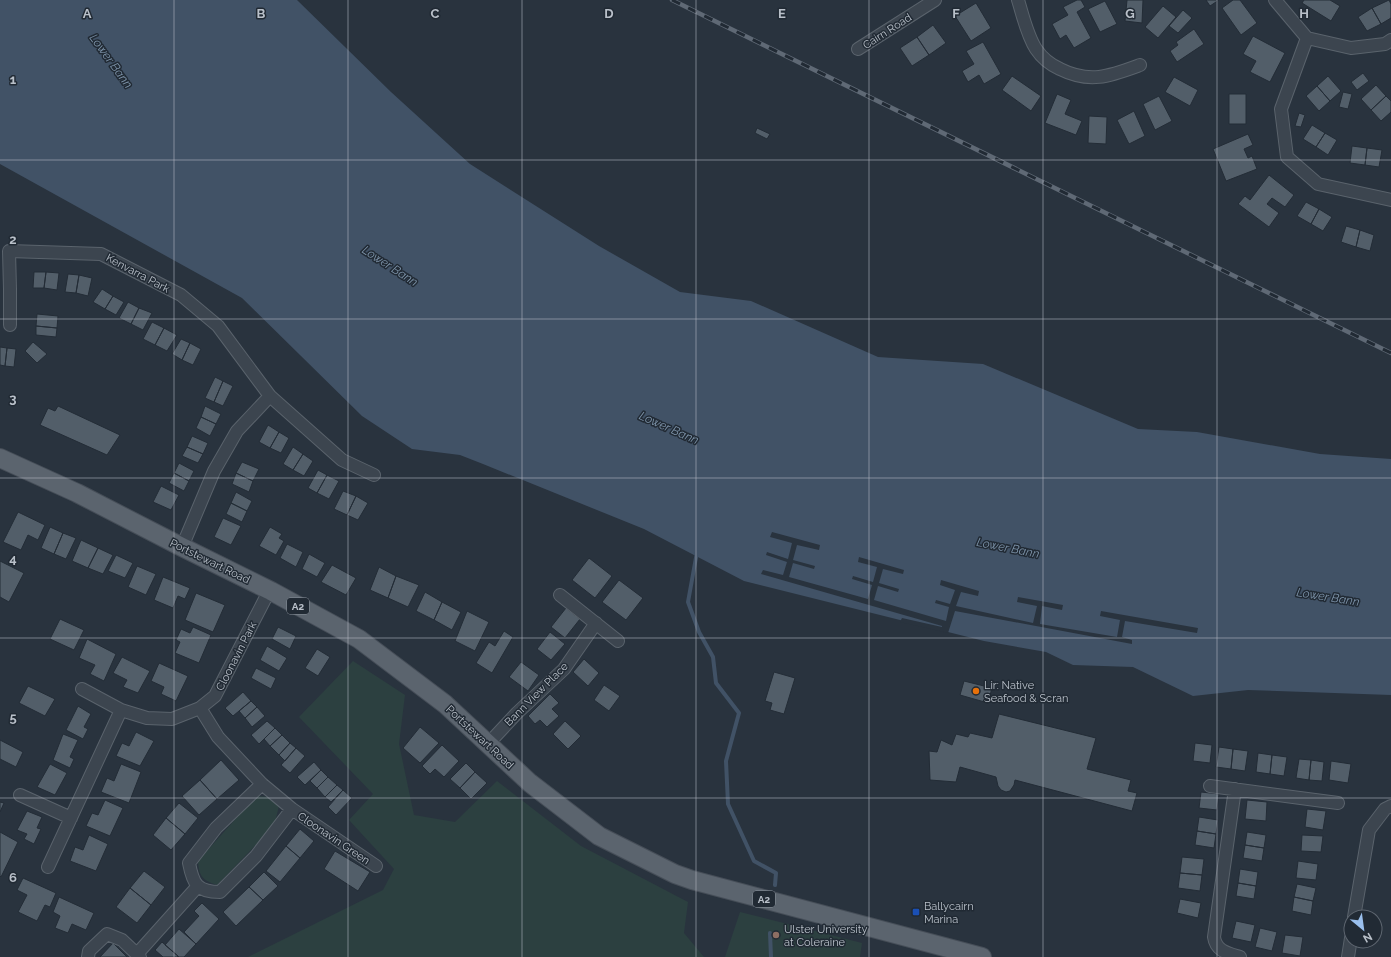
<svg xmlns="http://www.w3.org/2000/svg" width="1391" height="957" font-family="Raleway,sans-serif">
<style>
.green{fill:#2c4040}
.water{fill:#415266}
.pier{fill:#29333e}
.lines{fill:none;stroke-linecap:round;stroke-linejoin:round}
.stream{stroke:#415266;stroke-width:4}
.building{fill:#525e69;stroke:#232c36}
.minor-casing{stroke:#5a636c;stroke-width:14}
.primary-casing{stroke:#464e58;stroke-width:20}
.minor{stroke:#3c454f;stroke-width:12}
.primary{stroke:#5b646e;stroke-width:18}
.rail-casing{stroke:#5f6975;stroke-width:4.5}
.rail{stroke:#212a34;stroke-width:3;stroke-dasharray:9;stroke-linecap:butt}
.grid{fill:none;stroke:#b9c0c9;stroke-width:1;stroke-opacity:0.55}
.food-dot{fill:#e8710a;stroke:#212a34;stroke-width:1.5}
.transit-dot{fill:#1a4fb4;stroke:#212a34;stroke-width:1.5}
.education-dot{fill:#8d6e63;stroke:#212a34;stroke-width:1.5}
.labels{text-anchor:middle;stroke-width:3;stroke-linejoin:round;paint-order:stroke}
.shield{fill:#212a34;stroke:#8b939c;stroke-width:1}
.shield-label{font-size:10px;font-weight:bold;fill:#b9c0c9}
.street-label{font-size:11px;fill:#b9c0c9;stroke:#212a34}
.poi-label{font-size:11px;fill:#b9c0c9;stroke:#212a34;text-anchor:start}
.water-label{font-size:12px;font-style:italic;fill:#7d93a9;stroke:#212a34}
.grid-label{font-size:13px;text-anchor:middle;font-weight:bold;fill:#b9c0c9;stroke:#212a34;stroke-width:3;stroke-linejoin:round;paint-order:stroke}
</style>
<rect width="100%" height="100%" fill="#29333e"/>
<path class="green" d="M353,661L405,695L399,744L414,815L455,822L497,781L581,846L688,902L684,933L704,957H248L383,890L394,869L349,820L373,794L299,717Z
M256,796L271,797L279,806L274,826L217,885C202,880 199,876 198,861Z
M740,912L862,943L860,957H725Z"/>
<path class="water" d="M0,0H297L391,92L470,164L599,246L680,292L751,301L878,357L983,364L1138,429L1197,432L1320,454L1391,459V695L1248,690L1193,696L1133,667L1073,665L1046,652L984,641L744,581L644,529L483,464L460,455L412,449L362,416L242,298L0,164Z"/>
<path class="pier" d="M772,532L820,545L819,550L797,545L793,560L815,566L814,569L793,563L789,577L868,599L872,585L852,579L853,576L873,582L877,567L858,562L859,557L904,570L903,574L883,569L879,583L899,589L898,592L878,586L874,600L946,621L949,607L935,603L936,600L950,604L955,590L940,585L941,580L979,591L978,596L961,592L956,606L1033,623L1037,606L1017,602L1018,597L1063,605L1062,610L1042,606L1040,624L1117,637L1120,620L1100,616L1101,611L1198,628L1197,633L1125,621L1122,637L1132,640V644L955,611L948,633L922,627L900,622L902,618L942,627V626L761,574L763,570L783,575L787,562L766,555L767,552L788,559L792,543L770,537Z"/>
<g class="lines">
<path class="stream" d="M697,552L688,602L699,632L713,657L716,683L739,713L726,761L728,804L754,861L776,873L775,885
M770,933L771,957"/>
</g>
<path class="building" d="M1077,0H1081L1085,7L1077,12L1091,38L1074,48L1066,35L1060,39L1052,24L1068,15L1063,7Z
M1127,0H1143L1142,23L1125,21Z
M1206,0H1219L1210,6Z
M1233,0H1240L1257,23L1241,35L1222,8Z
M1304,0H1330L1340,6L1331,21L1302,3Z
M1389,0L1391,4V18L1381,24L1372,8Z
M1105,1L1117,24L1100,32L1088,9Z
M976,3L991,28L971,41L955,16Z
M1163,6L1176,17L1158,38L1145,27Z
M1372,8L1381,24L1367,31L1358,17Z
M1183,10L1192,18L1178,33L1169,26Z
M933,25L946,43L929,55L917,37Z
M1194,29L1204,44L1177,62L1170,51L1178,45L1176,42Z
M1253,36L1285,53L1270,82L1250,72L1256,61L1243,54Z
M917,37L929,55L912,66L900,48Z
M983,42L1001,74L984,84L979,75L968,82L962,71L974,64L966,51Z
M1363,73L1369,81L1357,90L1351,82Z
M1012,76L1041,96L1031,111L1002,90Z
M1328,76L1341,91L1330,101L1317,86Z
M1174,77L1198,90L1190,106L1165,92Z
M1376,85L1386,96L1371,110L1361,99Z
M1317,86L1330,101L1319,111L1306,96Z
M1343,92L1352,94L1348,109L1339,107Z
M1057,94L1071,100L1065,114L1082,121L1076,135L1045,123Z
M1229,94H1246V124H1229Z
M1159,96L1172,121L1155,130L1143,104Z
M1386,96L1391,101V112L1381,121L1371,110Z
M1134,111L1145,136L1129,144L1117,120Z
M1299,113L1305,115L1301,127L1295,126Z
M1089,116L1107,117L1106,144L1088,143Z
M1312,125L1325,133L1316,147L1303,139Z
M757,128L770,134L767,139L755,133Z
M1325,133L1337,140L1328,155L1316,147Z
M1248,134L1253,145L1244,149L1248,158L1252,156L1257,169L1226,181L1213,149Z
M1352,146L1367,148L1365,165L1350,163Z
M1367,148L1382,150L1379,167L1365,165Z
M1269,175L1294,195L1285,207L1272,198L1267,204L1279,213L1269,227L1238,204L1245,196L1250,200Z
M1306,202L1319,209L1311,224L1297,216Z
M1319,209L1332,217L1323,231L1311,224Z
M1346,226L1360,230L1356,247L1341,242Z
M1360,230L1374,235L1370,251L1356,247Z
M34,272H46L44,288H33Z
M46,272L59,273L57,290L44,288Z
M68,274L79,275L76,293L65,292Z
M79,275L92,278L88,296L76,293Z
M102,289L113,296L105,309L93,302Z
M113,296L124,302L116,315L105,309Z
M128,302L139,308L131,324L119,318Z
M139,308L152,313L143,330L131,324Z
M37,314L58,316L57,328L36,326Z
M152,322L164,328L155,345L143,339Z
M36,326L57,328L56,337L36,335Z
M164,328L177,335L167,351L155,345Z
M181,339L190,343L182,360L172,354Z
M33,342L47,354L37,363L25,351Z
M190,343L201,349L193,365L182,360Z
M0,347L7,348L5,366L0,365Z
M7,348L16,349L14,367L5,366Z
M215,377L223,381L214,402L205,398Z
M223,381L233,386L223,406L214,402Z
M58,406L120,435L107,455L40,425L48,408L55,411Z
M205,406L221,414L216,424L201,417Z
M201,417L216,424L210,436L196,428Z
M268,425L279,432L270,448L259,442Z
M279,432L289,438L281,453L270,448Z
M192,436L208,443L203,454L187,447Z
M187,447L203,454L198,463L182,456Z
M293,447L303,454L293,470L283,464Z
M303,454L313,461L304,476L293,470Z
M242,462L259,469L253,481L236,473Z
M179,463L194,471L189,481L174,473Z
M318,470L327,475L317,493L308,488Z
M174,473L189,481L184,491L169,483Z
M236,473L253,481L249,492L232,484Z
M327,475L339,481L329,499L317,493Z
M161,486L179,495L171,510L153,502Z
M343,491L356,496L347,515L334,509Z
M236,492L252,501L247,511L231,503Z
M356,496L368,503L358,520L347,515Z
M231,503L247,511L242,522L226,514Z
M18,512L45,525L38,540L28,535L21,550L3,542Z
M223,518L241,526L231,545L214,537Z
M50,527L63,533L54,554L41,548Z
M270,527L282,534L279,538L284,541L276,555L259,546Z
M63,533L76,538L66,559L54,554Z
M81,540L98,548L88,568L72,561Z
M287,544L303,552L296,567L280,558Z
M98,548L113,555L103,574L88,568Z
M309,554L325,563L317,577L302,569Z
M116,555L133,563L125,578L108,571Z
M589,558L612,576L595,598L572,580Z
M0,561L24,573L9,602L0,597Z
M332,565L356,578L346,595L321,582Z
M137,566L156,574L146,595L128,587Z
M379,567L396,576L388,598L370,590Z
M396,576L419,585L408,607L388,598Z
M163,577L190,588L185,599L178,596L173,608L154,600Z
M619,580L643,598L626,620L602,602Z
M425,592L442,602L434,620L416,611Z
M196,593L225,605L213,632L185,620Z
M442,602L461,612L452,630L434,620Z
M566,608L580,619L565,638L551,627Z
M467,611L489,622L475,651L455,641Z
M60,619L84,630L74,650L50,639Z
M193,627L211,635L199,663L175,653L180,642L176,640L181,629L190,633Z
M278,627L296,636L290,649L272,639Z
M504,631L513,637L492,673L476,663L489,642L495,646Z
M550,632L565,644L551,660L537,649Z
M87,639L116,654L104,681L90,674L95,665L79,658Z
M267,646L287,658L279,671L260,660Z
M317,649L330,657L318,676L305,668Z
M122,657L150,671L138,693L123,687L127,680L113,673Z
M584,659L599,673L588,686L573,672Z
M521,662L539,675L528,691L509,677Z
M159,663L188,676L176,701L161,694L164,687L151,681Z
M256,668L276,678L271,689L251,678Z
M774,672L795,678L784,714L770,710L772,703L765,701Z
M964,681L992,688L988,703L960,695Z
M604,685L620,696L609,711L594,700Z
M28,686L55,699L45,716L19,703Z
M243,692L251,701L233,716L225,708Z
M550,694L559,703L552,709L559,716L547,727L540,720L535,724L528,716Z
M251,701L257,707L245,718L239,711Z
M78,706L91,714L84,727L88,729L83,739L66,730Z
M257,707L265,716L252,727L245,718Z
M999,714L1096,738L1087,769L1131,780L1128,791L1137,793L1132,811L1015,780L1014,785L1010,791L1006,792L1001,790L998,786L996,777L960,767L956,782L930,780L929,751L937,752L941,740L952,745L956,734L968,737L970,733L992,738Z
M267,721L275,728L259,744L251,735Z
M565,721L581,736L568,749L553,734Z
M420,727L439,743L420,763L403,748Z
M275,728L282,735L270,746L264,739Z
M136,732L154,741L140,766L116,756L122,743L129,746Z
M63,734L78,740L70,757L74,759L70,768L53,760Z
M282,735L290,743L279,755L270,746Z
M0,740L23,752L16,767L0,759Z
M290,743L296,748L285,761L279,755Z
M1195,743L1212,745L1210,763L1193,761Z
M442,745L459,761L444,777L435,769L430,774L422,766Z
M1219,747L1233,749L1231,769L1216,767Z
M296,748L305,756L290,773L281,765Z
M1233,749L1248,751L1245,771L1231,769Z
M1258,753L1272,755L1270,774L1256,772Z
M1272,755L1287,757L1284,776L1270,774Z
M1299,759L1311,760L1309,780L1296,778Z
M221,760L239,780L217,799L200,780Z
M1311,760L1324,762L1322,781L1309,780Z
M1331,761L1351,764L1348,783L1329,780Z
M314,762L321,770L305,785L297,777Z
M466,763L475,772L460,788L450,779Z
M50,764L67,773L55,795L37,787Z
M121,764L141,772L129,803L101,792L107,778L114,781Z
M321,770L328,777L317,788L310,781Z
M475,772L487,783L471,799L460,788Z
M328,777L337,785L325,797L317,788Z
M200,780L217,799L199,815L182,796Z
M337,785L343,790L331,802L325,797Z
M343,790L352,798L336,815L328,807Z
M1201,792L1219,794L1217,810L1199,808Z
M105,800L123,808L110,836L86,826L92,813L98,815Z
M1247,800L1267,802L1266,821L1245,819Z
M0,802L4,803L0,812Z
M179,803L198,818L185,834L166,818Z
M1307,809L1326,811L1323,830L1305,827Z
M27,811L42,817L37,828L41,829L34,844L24,839L27,834L17,830Z
M1199,817L1218,820L1216,834L1197,831Z
M166,818L185,834L171,850L153,835Z
M300,829L314,841L300,858L286,846Z
M1197,831L1216,834L1214,848L1195,845Z
M0,832L18,842L1,877L0,876Z
M1247,832L1266,835L1264,848L1245,845Z
M89,835L108,844L96,871L70,861L75,847L83,850Z
M1302,835L1323,836L1321,852L1301,851Z
M1245,845L1264,848L1262,861L1243,858Z
M286,846L300,858L280,882L266,871Z
M335,851L370,872L358,891L324,869Z
M1182,857L1204,859L1202,875L1180,873Z
M1298,861L1318,864L1316,880L1296,878Z
M1240,869L1258,872L1256,886L1238,883Z
M144,871L165,887L151,905L130,888Z
M264,872L278,886L263,900L249,887Z
M1180,873L1202,875L1200,891L1178,888Z
M23,878L56,893L50,907L45,905L37,921L18,912L27,895L17,890Z
M1238,883L1256,886L1254,899L1236,896Z
M1297,884L1316,888L1313,901L1294,897Z
M249,887L263,900L236,926L223,912Z
M130,888L151,905L137,923L116,907Z
M59,897L94,913L86,930L72,924L68,933L55,928L60,916L53,912Z
M1294,897L1313,901L1311,915L1292,911Z
M1180,899L1201,903L1198,918L1177,913Z
M202,903L219,919L196,944L184,932L199,916L194,911Z
M1236,921L1255,925L1251,942L1232,938Z
M1260,928L1277,932L1272,951L1255,947Z
M179,929L196,944L184,957H179L165,945Z
M1285,935L1303,937L1300,956L1282,953Z
M162,942L178,956L177,957H163L155,950Z
M113,943L127,957H100Z"/>
<g class="lines">
<g class="minor-casing">
<path id="minor" d="M1018,0C1023,16 1027,35 1036,49C1042,58 1051,65 1060,69C1090,84 1110,76 1140,65
M1275,0L1307,38L1351,48L1385,44L1391,40
M1307,38L1281,109L1287,157L1318,184L1391,200
M858,49L935,0
M10,325V289L9,251L101,254L181,295L218,326L270,396L342,460L374,475
M182,547L214,471L237,431L270,396
M560,595L618,641
M82,689L121,710L147,718L172,719L200,708L215,696L265,599L271,591
M200,708L218,737L262,784L292,809L376,866
M488,744L517,713L564,669L596,623
M262,784L216,828L189,863C193,884 197,892 220,892L256,856L292,809
M1210,786L1338,803
M1235,789L1214,937C1216,951 1227,953 1240,957
M20,795L71,818
M48,867L121,710
M1354,917L1369,830L1385,809L1391,806
M137,954L198,886
M88,957L89,951L107,934L122,940L140,957
M1348,957L1351,938"/>
</g>
<g class="primary-casing">
<path id="primary" d="M0,458L77,493L182,547L271,591L359,639L445,704L530,783L599,836L675,874L692,880L982,957"/>
</g>
<use href="#minor" class="minor"/>
<use href="#primary" class="primary"/>
<g class="rail-casing">
<path id="rail" d="M672,0L1391,353"/>
</g>
<use href="#rail" class="rail"/>
</g>
<path class="grid" d="M174,0V957M348,0V957M522,0V957M696,0V957M869,0V957M1043,0V957M1217,0V957M0,160H1391M0,319H1391M0,478H1391M0,638H1391M0,798H1391"/>
<circle class="food-dot" cx="976" cy="691" r="4"/>
<rect class="transit-dot" x="912" y="908" width="8" height="8" rx="2"/>
<circle class="education-dot" cx="776" cy="935" r="4"/>
<g class="labels">
<g class="shield">
<rect x="287" y="598" width="22" height="16" rx="3"/>
<rect x="753" y="891" width="22" height="16" rx="3"/>
</g>
<g class="shield-label">
<text x="298" y="610">A2</text>
<text x="764" y="903">A2</text>
</g>
<g class="street-label">
<text transform="translate(887 31) rotate(-33)" y="4">Cairn Road</text>
<text transform="translate(138 273) rotate(28)" y="4">Kenvarra Park</text>
<text transform="translate(210 561) rotate(26)" y="4">Portstewart Road</text>
<text transform="translate(236 656) rotate(-63)" y="4">Cloonavin Park</text>
<text transform="translate(536 694) rotate(-45)" y="4">Bann View Place</text>
<text transform="translate(480 737) rotate(43)" y="4">Portstewart Road</text>
<text transform="translate(334 838) rotate(34)" y="4">Cloonavin Green</text>
</g>
<g class="poi-label">
<text x="984" y="689">Lir: Native<tspan x="984" dy="13">Seafood &amp; Scran</tspan></text>
<text x="924" y="910">Ballycairn<tspan x="924" dy="13">Marina</tspan></text>
<text x="784" y="933">Ulster University<tspan x="784" dy="13">at Coleraine</tspan></text>
</g>
<g class="water-label">
<text transform="translate(111 61) rotate(54)" y="4">Lower Bann</text>
<text transform="translate(390 266) rotate(33)" y="4">Lower Bann</text>
<text transform="translate(669 428) rotate(24)" y="4">Lower Bann</text>
<text transform="translate(1008 548) rotate(11)" y="4">Lower Bann</text>
<text transform="translate(1328 597) rotate(9)" y="4">Lower Bann</text>
</g>
</g>
<g class="grid-label">
<text x="87" y="18">A</text>
<text x="261" y="18">B</text>
<text x="435" y="18">C</text>
<text x="609" y="18">D</text>
<text x="782" y="18">E</text>
<text x="956" y="18">F</text>
<text x="1130" y="18">G</text>
<text x="1304" y="18">H</text>
<text x="13" y="84">1</text>
<text x="13" y="244">2</text>
<text x="13" y="403">3</text>
<text x="13" y="563">4</text>
<text x="13" y="722">5</text>
<text x="13" y="882">6</text>
</g>
<g transform="translate(1363 929) rotate(151)"><circle r="19" fill="#212a34" stroke="#5e6670"/>
<path d="M0-3L7 15L0 10L-7 15Z" fill="#9abfed"/>
<text y="-6" font-size="11" font-weight="bold" text-anchor="middle" fill="#b9c0c9">N</text>
</g>
</svg>
